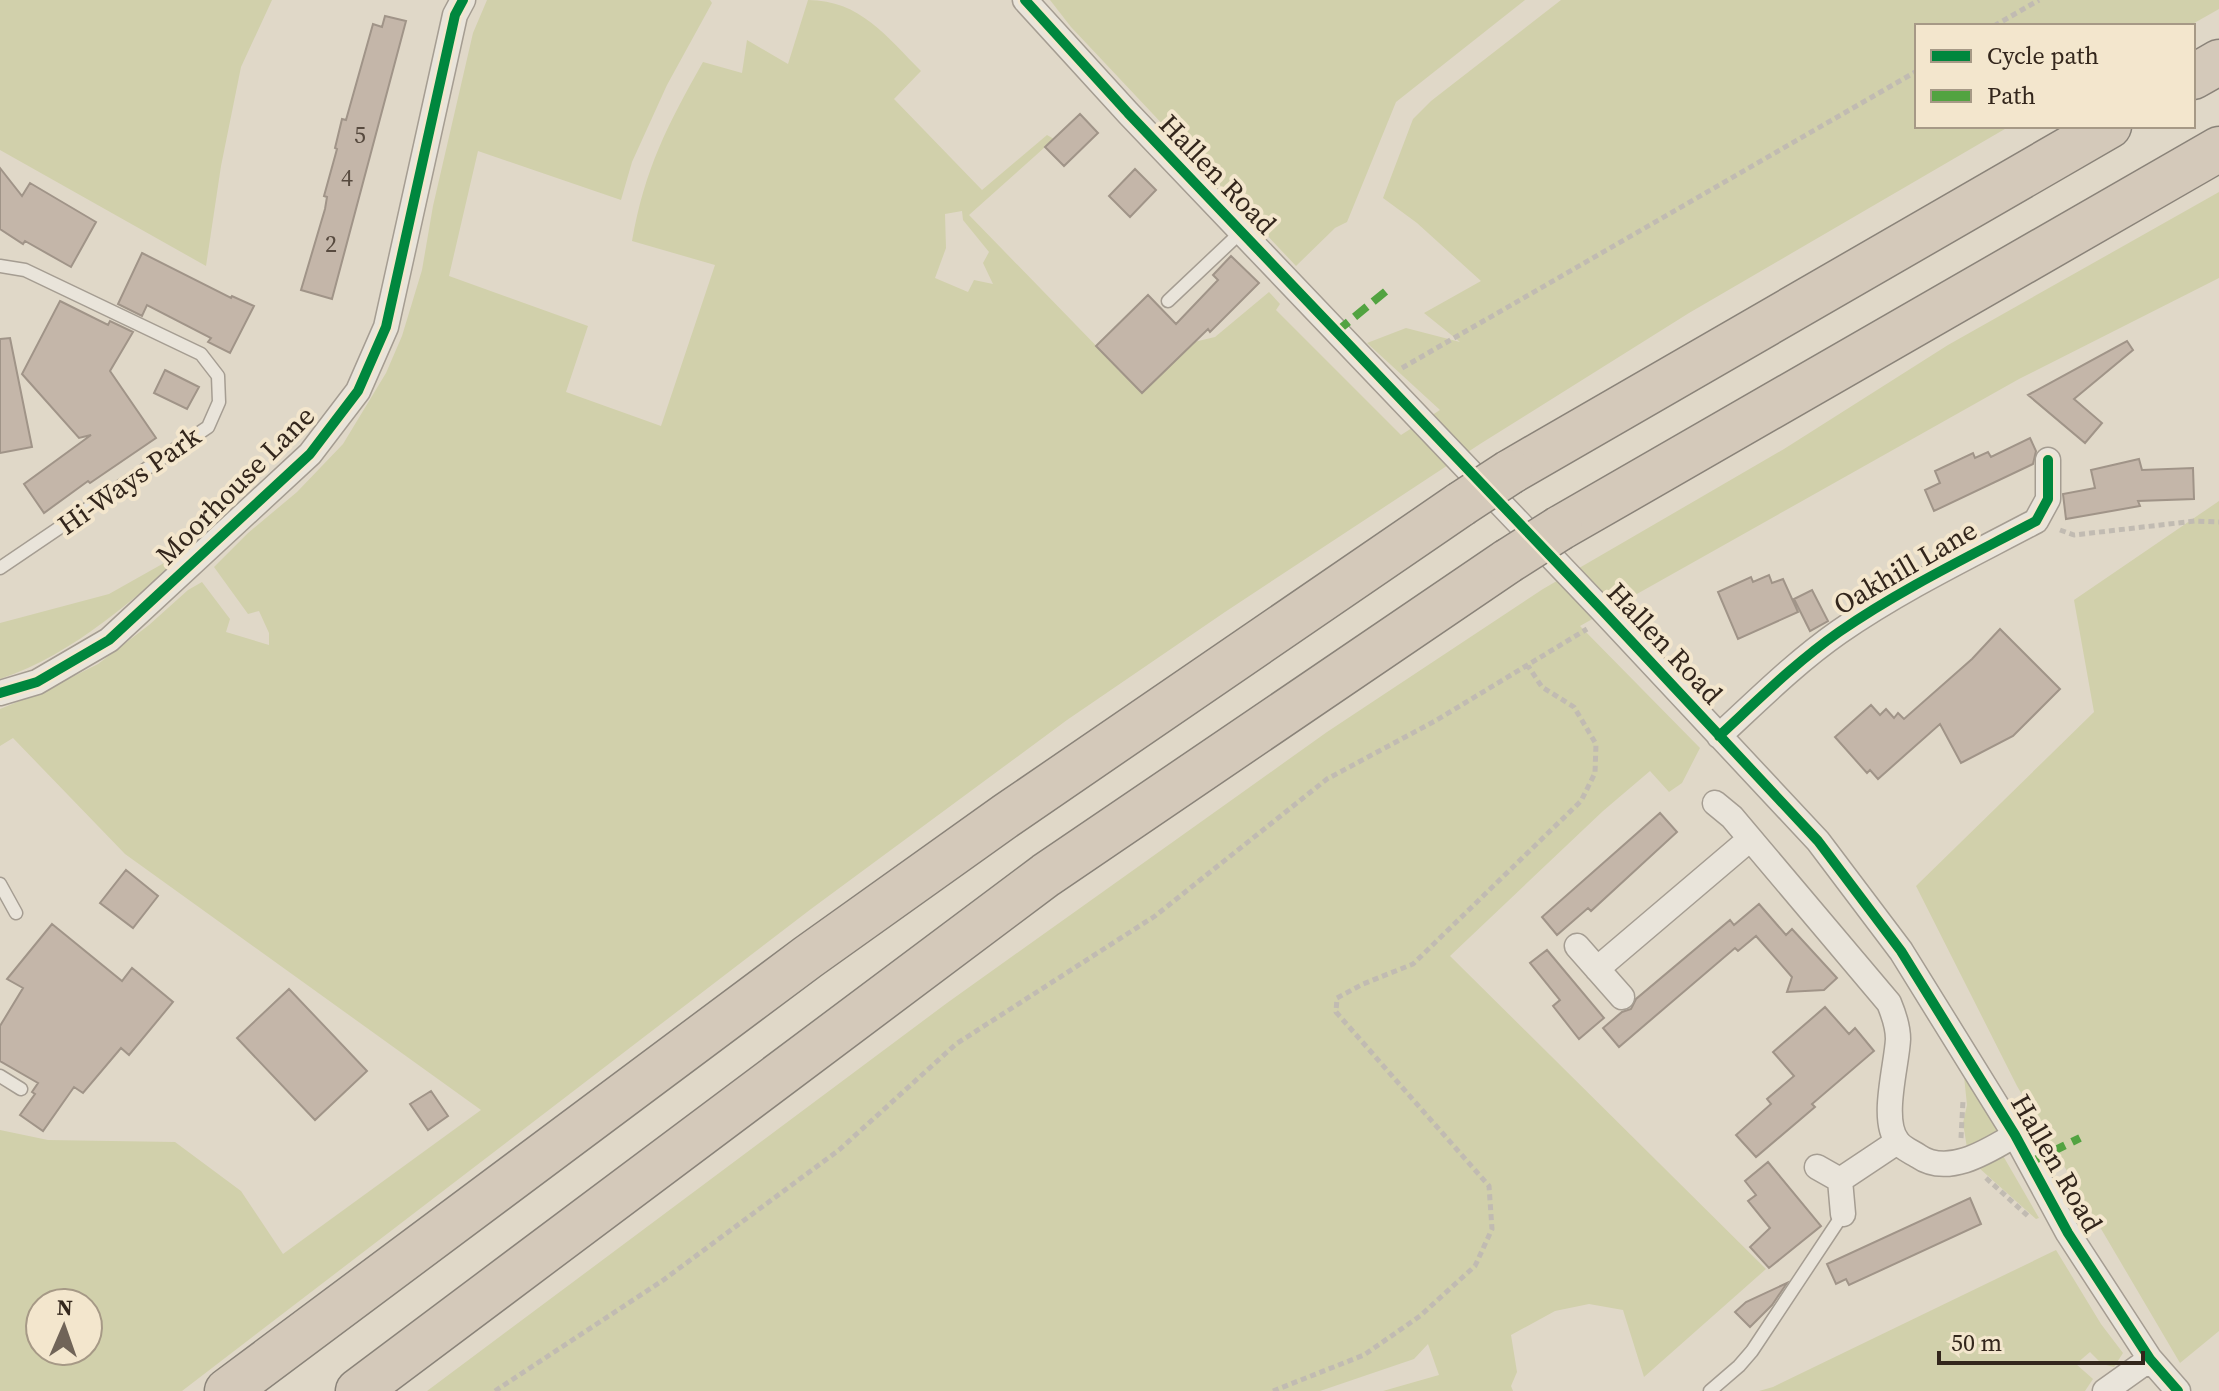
<svg xmlns="http://www.w3.org/2000/svg" width="2219" height="1391" font-family="'Source Serif 4',serif">
<style>
.green{fill:#d1d0ab;fill-rule:evenodd}
.building{fill:#c4b6a9;stroke:#a09488;stroke-width:2}
.lines{fill:none;stroke-linecap:round;stroke-linejoin:round}
.lane-casing{stroke:#a59d92;stroke-width:15}
.street-casing{stroke:#a59d92;stroke-width:27}
.highway-casing{stroke:#8a8379;stroke-width:47}
.path{stroke:#c1bbb2;stroke-width:5;stroke-dasharray:6 4;stroke-linecap:butt}
.lane{stroke:#e9e4da;stroke-width:12}
.street{stroke:#e9e4da;stroke-width:24}
.highway{stroke:#d4c9ba;stroke-width:44}
.highway-bridge-casing{stroke:#8a8379;stroke-width:47;stroke-linecap:butt}
.highway-bridge{stroke:#d4c9ba;stroke-width:44}
.quiet{stroke:#52a341;stroke-width:8;stroke-dasharray:16 8;stroke-linecap:butt}
.cycleway-casing{stroke:#f3e6cd;stroke-width:15}
.cycleway{stroke:#00873e;stroke-width:10}
.labels{text-anchor:middle;stroke-width:8;stroke-linejoin:round;paint-order:stroke}
.number-label{font-size:24px;fill:#574a3f}
.street-label{font-size:28px;fill:#33261c;stroke:#f3e6cd}
</style>
<rect width="100%" height="100%" fill="#e0d8c8"/>
<path class="green" d="M0,0H272L241,67L221,166L206,266L0,150Z
M487,0H710L712,3L667,85L632,162L621,200L478,151L449,276L588,326L566,392L661,426L715,265L632,241C645,168 667,126 703,62L742,73L747,40L788,64L808,0C860,0 887,37 921,71L894,99L982,190L1047,135L1054,139L969,215L1142,393L1194,342L1215,337L1269,292L1280,304L1276,310L1401,435L1440,410L1367,343L1406,328L1460,342L1424,313L1481,281L1417,223L1383,198L1413,119L1431,101L1561,0H2219V9L2189,26H1917V126H2010L1689,313L1480,444L1225,612L1067,720L811,909L182,1391H0V1130L48,1140L175,1142L241,1191L283,1254L481,1110L125,854L13,738L0,746V709L44,691L98,664L149,625L188,590L202,582L230,619L226,632L269,645V633L259,611L248,614L214,567L248,533L297,492L343,444L386,373L402,336L422,270L433,206L473,33ZM962,211L963,220L989,252L983,263L993,284L974,280L968,292L935,278L946,248L945,214ZM40,1303H88V1351H40Z
M1050,0H1525L1396,102L1347,222L1335,228L1296,266L1071,27Z
M2219,192V278L2019,379L1580,626L1700,748L1682,783L1669,792L1650,771L1603,811L1450,956L1766,1269L1644,1377L1623,1310L1589,1304L1555,1311L1511,1335L1517,1372L1511,1386L1513,1391H1383L1439,1375L1428,1344L1414,1359L1320,1391H427L947,1003L1327,732L1543,589L1784,449L1948,345Z
M2219,501V1331L2180,1363L2017,1086L1916,886L2094,712L2074,600Z
M196,545C135,597 77,653 0,679V623L109,594Z
M1962,1057L2006,1130L1967,1148L1963,1123L1967,1105Z
M2002,1154L2039,1218L2036,1219L1978,1167Z
M2056,1250L2101,1324L2123,1353L2114,1367L2102,1364L2090,1352L2076,1364L2093,1379L2085,1391H1759L1773,1387Z"/>
<path class="building" d="M385,16L406,21L332,299L301,290L325,209L327,197L324,196L337,149L335,148L342,119L346,120L373,24L382,27Z
M1080,114L1098,133L1064,166L1045,147Z
M0,168L22,196L30,183L96,222L71,267L25,241L23,244L0,229Z
M1135,169L1156,190L1130,217L1109,196Z
M142,253L231,298L232,296L254,306L230,353L208,342L211,338L147,305L142,316L118,304Z
M1231,256L1259,283L1210,332L1208,329L1142,393L1096,346L1148,295L1176,324L1218,280L1213,275Z
M60,301L108,325L110,321L133,332L110,371L156,438L90,483L88,481L44,513L24,484L91,435L79,438L22,374Z
M10,338L32,447L0,453V339Z
M2127,341L2133,350L2074,399L2102,423L2085,443L2028,395Z
M165,370L199,387L187,409L154,393Z
M2030,438L2036,451L2033,464L1934,511L1925,490L1940,483L1935,471L1973,453L1975,458L1988,452L1991,457Z
M2139,459L2142,470L2193,468L2194,499L2138,501L2140,506L2066,519L2063,494L2095,488L2091,470Z
M1769,575L1772,583L1783,579L1798,612L1738,639L1718,592L1751,577L1753,582Z
M1812,590L1828,621L1810,631L1794,599Z
M2000,629L2060,689L2013,736L1961,763L1940,724L1878,779L1870,770L1867,773L1835,737L1871,705L1880,715L1886,709L1894,718L1898,713L1904,719L1972,659Z
M1660,813L1677,832L1591,911L1588,908L1557,935L1542,917Z
M126,870L158,896L133,928L100,903Z
M1759,904L1786,935L1792,929L1837,978L1824,990L1787,992L1792,977L1756,936L1738,951L1735,948L1619,1047L1603,1028L1622,1012L1631,1009L1636,999L1730,920L1734,925Z
M52,924L122,981L132,968L173,1002L129,1055L121,1048L83,1093L74,1087L43,1131L20,1115L35,1094L32,1092L38,1083L0,1061V1026L23,988L7,979Z
M1547,950L1604,1018L1579,1039L1553,1006L1560,1000L1530,963Z
M289,989L367,1071L315,1120L237,1038Z
M1825,1007L1849,1034L1855,1028L1874,1051L1812,1104L1815,1107L1756,1157L1736,1135L1771,1104L1767,1099L1794,1076L1773,1052Z
M431,1091L448,1116L428,1130L410,1104Z
M1768,1162L1821,1226L1769,1268L1750,1247L1770,1228L1748,1201L1756,1195L1745,1181Z
M1970,1198L1981,1224L1849,1285L1846,1279L1836,1284L1827,1264Z
M1787,1283L1772,1305L1750,1327L1735,1312L1746,1302Z"/>
<g class="lines">
<g class="lane-casing">
<path id="lane" d="M0,266L25,270L201,354L218,376L219,402L208,427L0,568
M1168,301L1241,232
M0,884L16,913
M0,1076L21,1089
M1710,1391L1739,1366L1752,1351L1843,1214"/>
</g>
<g class="street-casing">
<path id="street" d="M1025,0L1128,113L1602,610L1818,841L1901,951L2015,1135L2068,1233L2150,1359L2178,1391
M0,693L37,682L109,640L310,454L358,391L386,327L455,15L463,0
M1719,736C1758,700 1796,662 1839,632C1901,589 1970,556 2036,521L2048,499V460
M1715,803L1732,817L1889,1003C1894,1015 1898,1026 1898,1039C1897,1065 1880,1121 1898,1142C1902,1148 1912,1152 1918,1156C1948,1177 1988,1151 2015,1135
M1577,946L1622,997
M1597,969L1750,839
M1817,1167L1840,1180L1843,1214
M1840,1180L1897,1142
M2105,1391L2150,1359"/>
</g>
<g class="highway-casing">
<path id="highway" d="M2193,77L2219,62
M1510,472L2109,126
M1560,528L2219,149
M227,1391L808,957L1007,815L1461,504
M358,1391L1046,875L1508,561"/>
</g>
<path class="path" d="M1994,26L2039,0
M1402,368L1917,71
M2060,530L2074,535L2195,521L2219,522
M1961,1138L1963,1100
M1986,1178L2029,1217
M495,1391L662,1281L839,1150L956,1044L1155,916L1327,779L1435,721L1587,629
M1273,1391L1364,1355L1420,1316L1475,1266L1492,1229L1489,1186L1336,1012L1337,998L1363,984L1413,964L1581,801L1595,773L1596,744L1574,707L1542,687L1528,666"/>
<use href="#lane" class="lane"/>
<use href="#street" class="street"/>
<use href="#highway" class="highway"/>
<g class="highway-bridge-casing">
<path id="highway-bridge" d="M1461,504L1510,472
M1508,561L1560,528"/>
</g>
<use href="#highway-bridge" class="highway-bridge"/>
<path class="quiet" d="M1336,332L1391,287
M2029,1163L2080,1138"/>
<g class="cycleway-casing">
<path id="cycleway" d="M1025,0L1128,113L1602,610L1818,841L1901,951L2015,1135L2068,1233L2150,1359L2178,1391
M0,693L37,682L109,640L310,454L358,391L386,327L455,15L463,0
M1719,736C1758,700 1796,662 1839,632C1901,589 1970,556 2036,521L2048,499V460"/>
</g>
<use href="#cycleway" class="cycleway"/>
</g>
<g class="labels">
<g class="number-label">
<text x="360" y="143">5</text>
<text x="347" y="186">4</text>
<text x="331" y="252">2</text>
</g>
<g class="street-label">
<text transform="translate(1218 174) rotate(46)" y="10">Hallen Road</text>
<text transform="translate(129 480) rotate(-35)" y="10">Hi-Ways Park</text>
<text transform="translate(235 485) rotate(-45)" y="10">Moorhouse Lane</text>
<text transform="translate(1905 567) rotate(-30)" y="10">Oakhill Lane</text>
<text transform="translate(1665 643) rotate(47)" y="10">Hallen Road</text>
<text transform="translate(2057 1163) rotate(60)" y="10">Hallen Road</text>
</g>
</g>
<rect x="1915" y="24" width="280" height="104" fill="#f3e6cd" stroke="#a69986" stroke-width="2"/>
<rect x="1931" y="50" width="40" height="12" fill="#00873e" stroke="#a69986" stroke-width="2"/>
<text x="1987" y="64" font-size="24" fill="#33261c">Cycle path</text>
<rect x="1931" y="90" width="40" height="12" fill="#52a341" stroke="#a69986" stroke-width="2"/>
<text x="1987" y="104" font-size="24" fill="#33261c">Path</text>
<g transform="translate(64 1327) rotate(2)"><circle r="38" fill="#f3e6cd" stroke="#a69986" stroke-width="2"/>
<path d="M0-6L14 30L0 20L-14 30Z" fill="#706458"/>
<text y="-12" font-size="22" font-weight="bold" text-anchor="middle" fill="#33261c">N</text>
</g>
<path d="M1939 1351v12h204v-12" fill="none" stroke="#33261c" stroke-width="4"/>
<text x="1951" y="1351" font-size="24" fill="#33261c" stroke="#f3e6cd" stroke-width="6" paint-order="stroke">50 m</text>
</svg>
